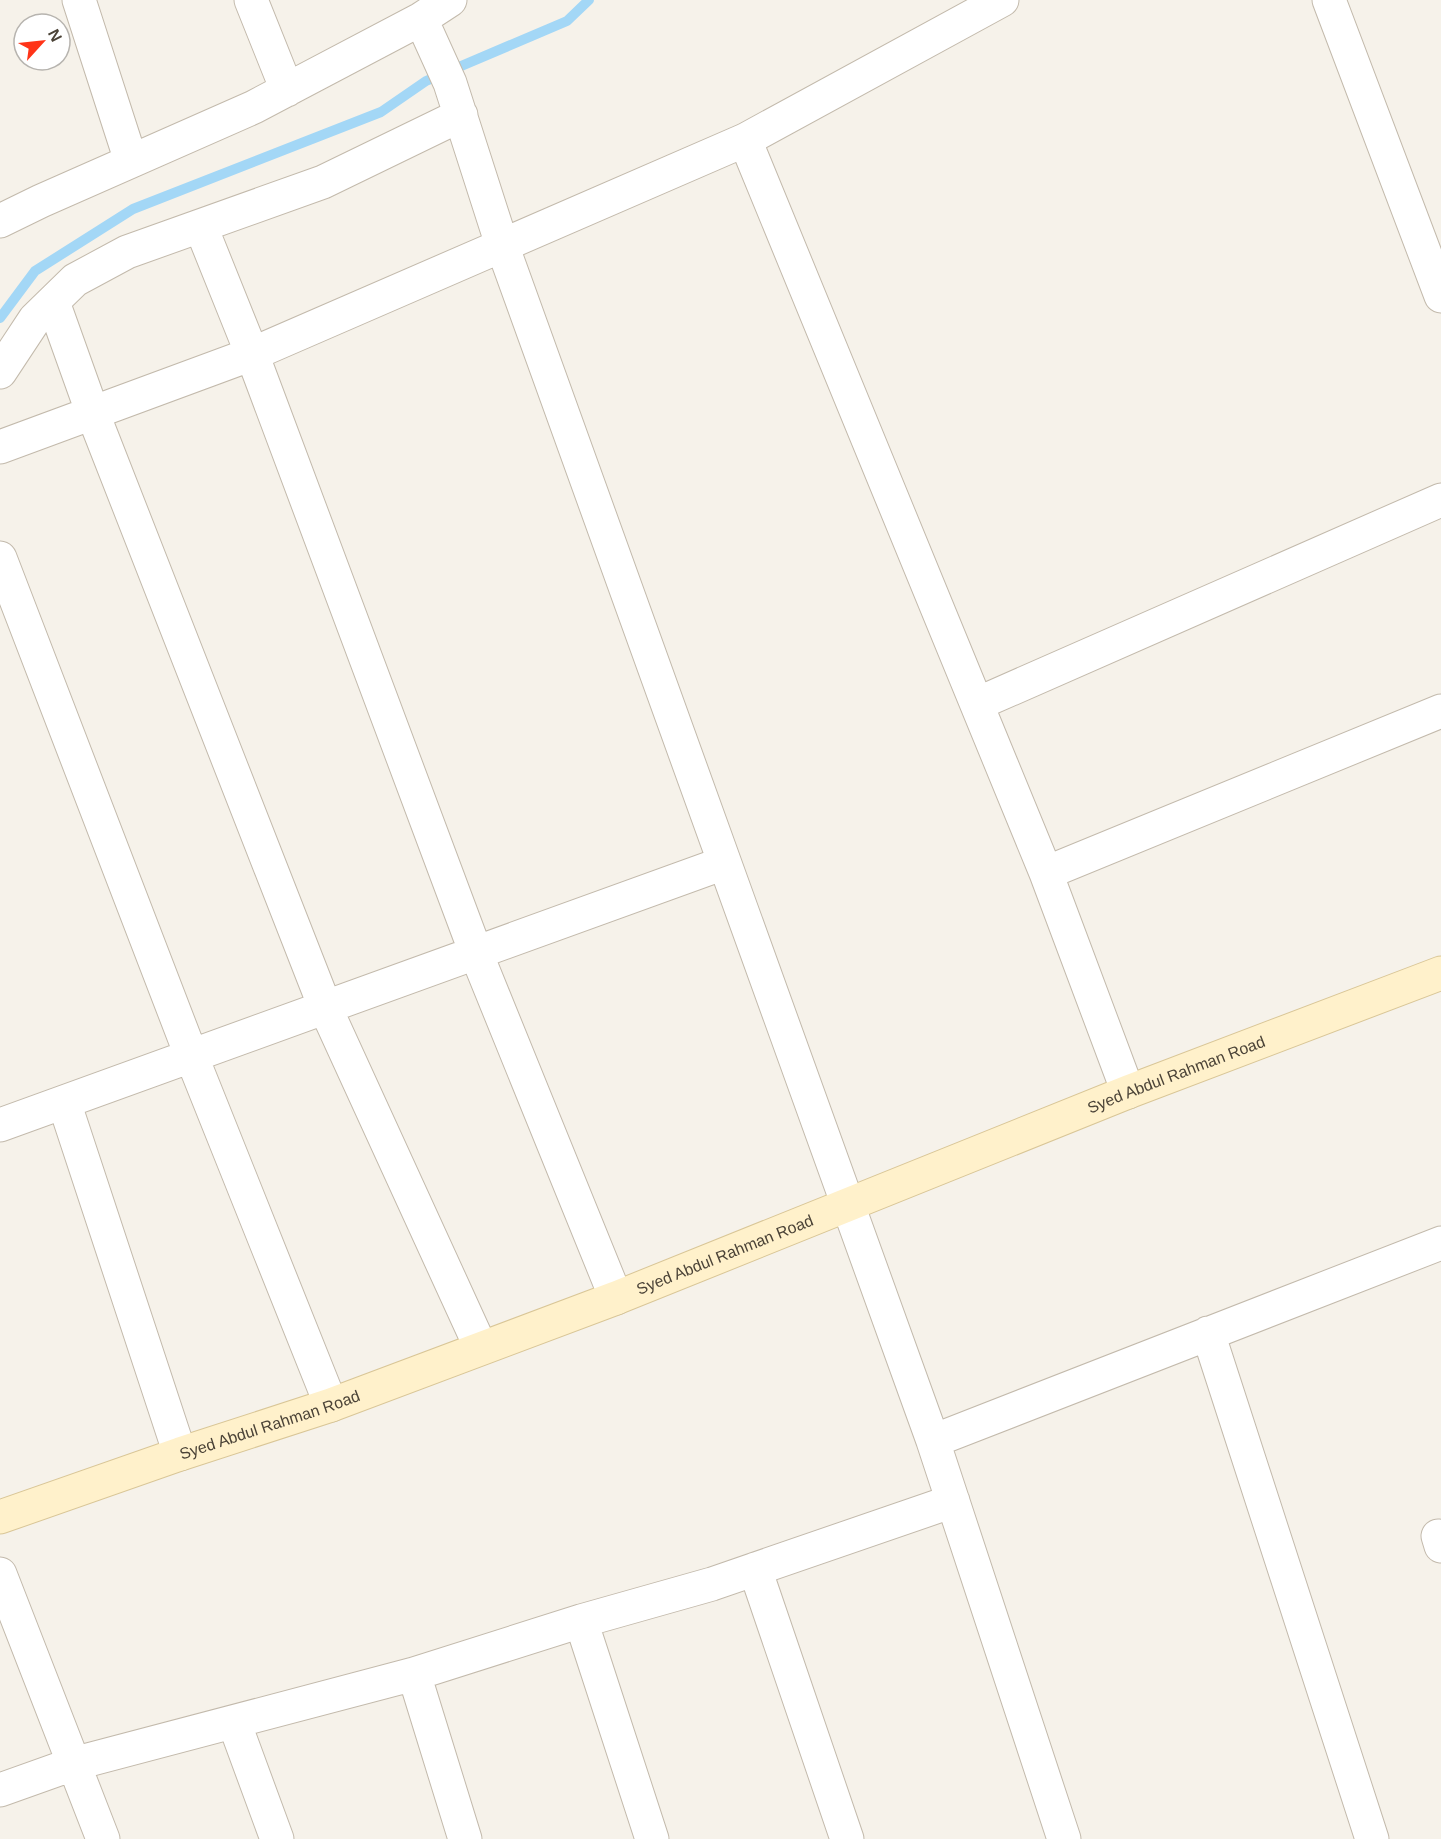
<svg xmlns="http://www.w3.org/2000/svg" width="1441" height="1839" font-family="Arial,sans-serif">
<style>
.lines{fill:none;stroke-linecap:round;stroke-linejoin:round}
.stream{stroke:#a3d7f6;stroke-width:10}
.street-casing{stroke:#c3baac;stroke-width:35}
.secondary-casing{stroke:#d9c697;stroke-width:35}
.street{stroke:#fff;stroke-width:33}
.secondary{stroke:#fff1cb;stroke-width:33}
.labels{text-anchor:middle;stroke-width:4.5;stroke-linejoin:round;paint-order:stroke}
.street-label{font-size:16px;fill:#4b4337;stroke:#fff}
</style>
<rect width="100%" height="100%" fill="#f6f2ea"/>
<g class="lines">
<path class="stream" d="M0,318L35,271L133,209L381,112L426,81L567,21L589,0"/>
<g class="street-casing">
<path id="street" d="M79,0L131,161
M251,0L287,90
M1329,0L1441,296
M421,19L450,83L502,245L933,1441L1064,1839
M745,140L1046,873L1128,1092
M0,221L41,201L254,107L421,19L450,0
M201,227L252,354L476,953L616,1298
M53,302L93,414L325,1007L481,1348
M0,372L35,319L75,280L127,252L323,182L461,115
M0,447L252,354L745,140L1002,0
M0,558L191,1055L331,1405
M977,704L1441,500
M1046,873L1441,711
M64,1102L180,1454
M0,1125L724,863
M1208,1333L1372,1839
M933,1441L1441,1243
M1438,1536L1441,1546
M755,1569L847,1839
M0,1574L103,1839
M581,1621L652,1839
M414,1674L465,1839
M234,1722L277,1839
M0,1790L73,1764L414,1674L581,1621L712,1584L953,1501"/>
</g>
<g class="secondary-casing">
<g id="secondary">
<path id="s1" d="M0,1517L180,1454L331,1405L616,1298L1128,1092L1441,973"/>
</g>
</g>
<use href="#street" class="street"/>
<use href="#secondary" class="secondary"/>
</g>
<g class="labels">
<g class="street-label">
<text dy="6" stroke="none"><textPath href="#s1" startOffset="1257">Syed Abdul Rahman Road</textPath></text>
<text dy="6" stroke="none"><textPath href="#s1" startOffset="771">Syed Abdul Rahman Road</textPath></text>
<text dy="6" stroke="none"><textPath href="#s1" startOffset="285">Syed Abdul Rahman Road</textPath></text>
</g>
</g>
<g transform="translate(42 42) rotate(63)"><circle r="28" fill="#ffffff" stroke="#b7b4af" stroke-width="1.5"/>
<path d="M0-4.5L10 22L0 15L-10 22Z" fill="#ff3418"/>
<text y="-9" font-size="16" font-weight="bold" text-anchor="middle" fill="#4b4337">N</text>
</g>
</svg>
